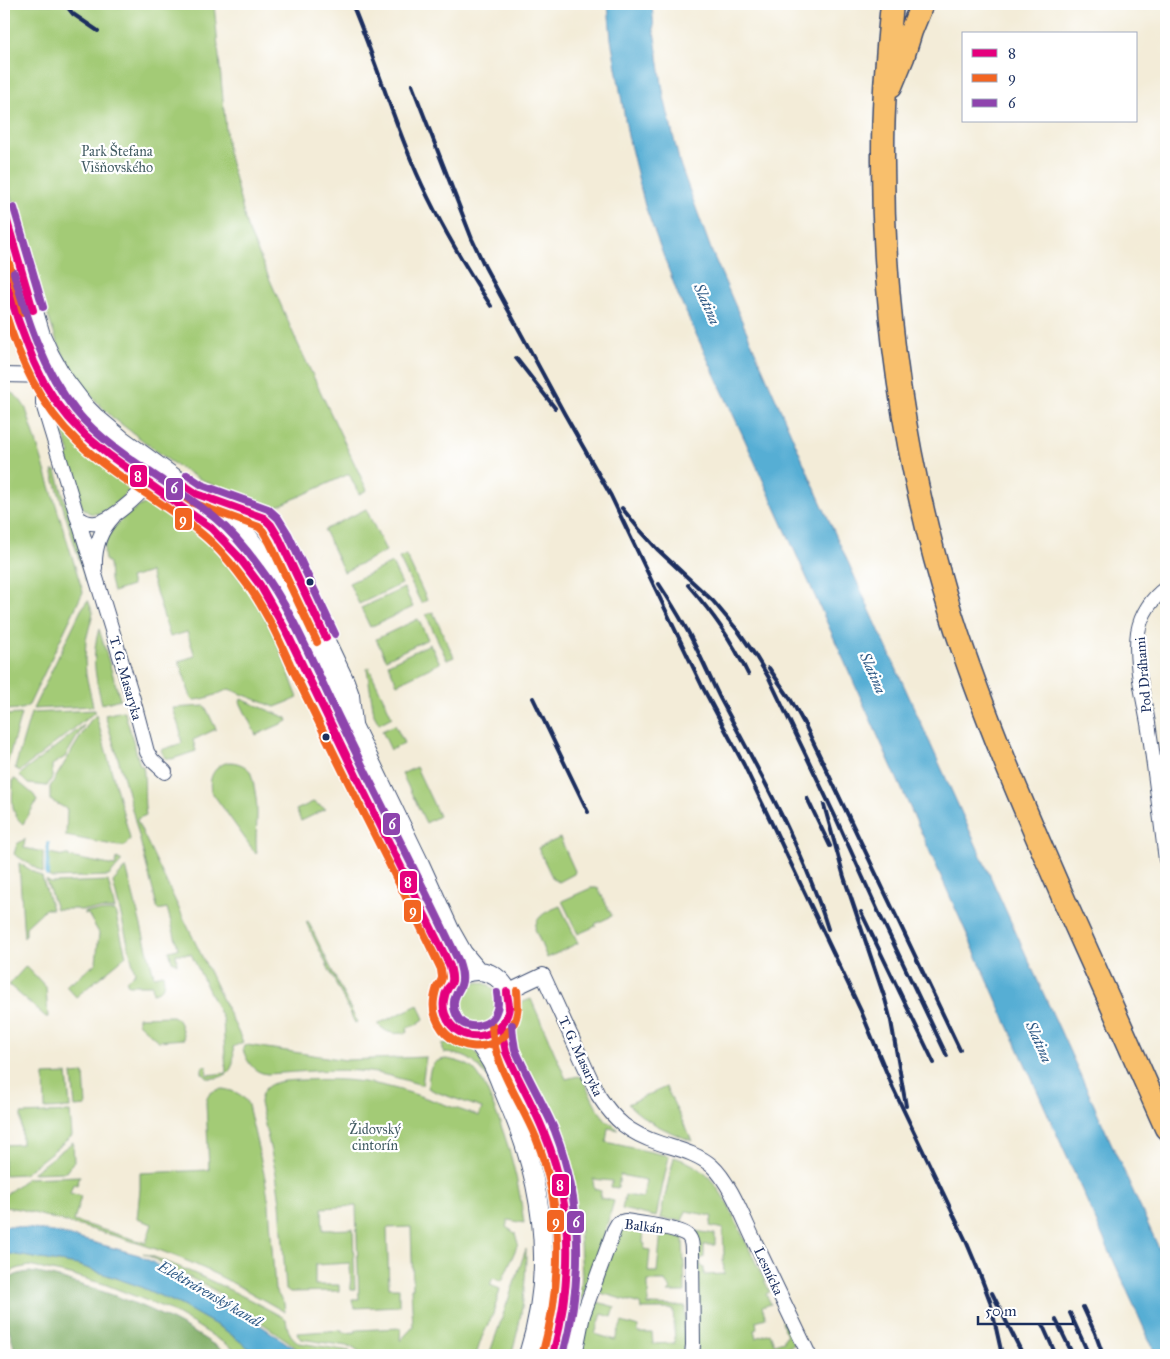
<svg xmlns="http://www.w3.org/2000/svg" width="1170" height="1359" font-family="'IM FELL Great Primer',serif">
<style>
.green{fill:#a3cb76;stroke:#5f7d6a}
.forest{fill:#82af67;stroke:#4e6f62}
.water{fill:#57aed4;stroke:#396e99}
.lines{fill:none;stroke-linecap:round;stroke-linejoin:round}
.stream{stroke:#57aed4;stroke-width:4}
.minor-casing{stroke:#3b4b70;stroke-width:16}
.tertiary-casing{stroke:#3b4b70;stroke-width:20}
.primary-casing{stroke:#3b4b70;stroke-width:25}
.minor{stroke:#fff;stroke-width:14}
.tertiary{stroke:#fff;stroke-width:18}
.primary{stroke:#f8bf6c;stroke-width:22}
.rail{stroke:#1b2f5e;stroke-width:4}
.bus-1-casing{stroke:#fff;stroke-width:11}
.bus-2-casing{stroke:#fff;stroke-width:11}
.bus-3-casing{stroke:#fff;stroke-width:11}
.bus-1{stroke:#e5007d;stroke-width:8}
.bus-2{stroke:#f26522;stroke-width:8}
.bus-3{stroke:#8e44ad;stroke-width:8}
.bus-dot{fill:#1b2f5e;stroke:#fff;stroke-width:2}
.labels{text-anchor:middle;stroke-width:4.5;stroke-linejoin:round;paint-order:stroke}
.park-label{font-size:14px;fill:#445e65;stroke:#fff}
.street-label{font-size:14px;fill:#1b2f5e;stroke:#fff}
.water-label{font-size:15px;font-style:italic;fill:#305b87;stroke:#fff}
.line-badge{stroke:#fff;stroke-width:2}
.badge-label{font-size:14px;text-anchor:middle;font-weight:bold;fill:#fff}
</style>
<rect width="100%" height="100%" fill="#fff"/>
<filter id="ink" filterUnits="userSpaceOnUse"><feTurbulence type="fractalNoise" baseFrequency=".02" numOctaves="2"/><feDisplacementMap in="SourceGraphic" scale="10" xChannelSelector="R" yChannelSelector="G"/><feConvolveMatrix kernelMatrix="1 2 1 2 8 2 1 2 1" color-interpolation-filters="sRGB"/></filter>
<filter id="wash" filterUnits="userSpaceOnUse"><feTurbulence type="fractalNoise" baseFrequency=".0096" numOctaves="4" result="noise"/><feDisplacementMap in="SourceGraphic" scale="20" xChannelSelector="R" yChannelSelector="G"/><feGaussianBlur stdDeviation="1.12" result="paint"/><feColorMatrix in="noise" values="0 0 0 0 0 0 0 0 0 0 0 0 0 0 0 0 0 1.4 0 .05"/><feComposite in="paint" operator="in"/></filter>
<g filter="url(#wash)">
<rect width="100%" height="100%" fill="#f3ecd8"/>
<path class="green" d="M4,4H214L228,152L247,227L297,342L367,490L359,494L349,474L276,507L213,485L194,476L171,462L112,417L97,402L83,386L64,356L56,339L36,281L4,174Z
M4,391C15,392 21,400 26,409L83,592L29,705L22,709L4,710Z
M69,402H70L218,518L242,542L264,570L288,609L464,966L462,969H458L271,590L90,429L68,403Z
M61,425L86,450L124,479C126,483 127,487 130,490C118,500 95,527 82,506L66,457L67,455L70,454Z
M52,471H56L88,577L86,582Z
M153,501C168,512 185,522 200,535C234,565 262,605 279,647C286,664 291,681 298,698L275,707L229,689C218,694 205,700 193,700L191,698L179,661L195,656L187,632L170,637L150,572L130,578L132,586L113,592L110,580L109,563L105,560C98,535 131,506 153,501Z
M366,509L386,551L344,572L324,530Z
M245,518L256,520L268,531L346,690L239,520Z
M406,555L427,600L421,603L399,558Z
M392,563L402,584L359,604L349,583Z
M404,588L413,607L370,627L361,608Z
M88,600L93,613L86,640L85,660L86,675L93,706L33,709L81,610Z
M433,612L454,657L447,660L426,615Z
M418,619L428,639L386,659L376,639Z
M99,629L120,699L102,704C95,676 91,657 99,629Z
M430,644L440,663L397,684L388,664Z
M369,668L392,717L379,724L374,715L367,669Z
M241,699L287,718L288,721L256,735L240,702Z
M205,706L216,729L193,740L196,751L172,759L165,758L161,750L182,743L180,735L181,734L173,708Z
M95,710V712L20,771L15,768L31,713Z
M122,711L125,713L140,765L143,766C146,782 143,799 146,815L137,819L139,825L243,1042L233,1047C236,1067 229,1080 207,1078L202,1073V1069L203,1066H206L207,1075L226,1073L223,1020L191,954H176L177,964L172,961L169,951L178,949L177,944L167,908L158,910L125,782L105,715Z
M21,714L4,775V715Z
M96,715L129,834L130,839L125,846H118L66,836L67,809L50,800V787L90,721Z
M84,725L65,757L52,765V778L47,786L28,784L19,775Z
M395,725L404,743L391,750L382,731Z
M229,762C237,762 245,765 250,771C252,776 253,781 254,786C256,795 257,805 257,814C257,827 255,840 257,853L256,854L211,791C208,777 215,765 229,762Z
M416,767L439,816L426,823L402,774Z
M15,779L34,795L37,801L23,824C9,813 13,797 13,780Z
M313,802L326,809L301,821L296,810Z
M560,838L575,871L574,874L559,882L553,879L538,848Z
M25,839L24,848L43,852V873L14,854L17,844Z
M49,853L64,856L65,855H69V857L115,866L117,858L122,861L109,876L52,878L48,876Z
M19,863L42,877L52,909H45L26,927V935L24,938Z
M126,867L154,976L163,974C165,983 164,991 153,993L152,985H128L126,980L135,973L113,882Z
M46,880L51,883L108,881L115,909L79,910L77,909H56Z
M591,888H598L612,916L595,924L596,926L578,934L562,901Z
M560,906L578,943L547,958L535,929C536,915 548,911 560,906Z
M115,911L126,956L76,997L66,986L70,982H73L96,963L99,933L88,914H85V912Z
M308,921L357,1022L355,1023L306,922Z
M26,966L46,987L48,1017H46L9,985Z
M454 1005a23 23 0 1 1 46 0a23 23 0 1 1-46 0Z
M531,999L566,1079L578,1076L582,1078L598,1110L606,1120L619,1130L608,1128L606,1142L669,1156L656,1217L622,1209L625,1195L643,1198L646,1180L620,1175L618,1188L611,1187L612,1181L593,1179L594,1189L601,1191L600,1198L614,1201L602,1242L579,1307L582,1275L579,1223L569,1175L556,1135L549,1116L528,1083L511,1050L509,1025L514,1012L523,1002Z
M418,1005L424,1019L416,1025L407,1028L408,1032C396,1035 386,1034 378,1024Z
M173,1016C181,1020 182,1031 184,1039L158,1041L138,1023V1017Z
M494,1039C510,1074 527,1108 541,1144C546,1158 550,1174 552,1189C563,1246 559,1299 545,1355H537C571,1256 545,1128 487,1043Z
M457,1041C476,1043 482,1064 489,1079C473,1060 469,1055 444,1053L442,1044Z
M247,1045L346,1060L426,1057L422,1085C404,1080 387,1074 369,1072C335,1068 301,1072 267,1074C253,1072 248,1063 243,1050L245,1046Z
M447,1059C456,1061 466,1063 472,1068C482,1077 488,1093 493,1105C509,1143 519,1182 524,1223L508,1220L506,1227L515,1233L518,1244L502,1281L493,1278L490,1285L500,1289L493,1314L482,1337L476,1355H364L353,1347L301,1339L298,1336L297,1333L342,1330L343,1333L356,1332V1330L401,1328L400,1340H401L413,1327L411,1288H413L411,1227L387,1228L389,1288H399V1306L355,1308L354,1305H353L352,1299H359L356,1206L322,1208L323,1230L353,1229L355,1290H351L350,1263L315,1265V1285H339V1291L290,1292L286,1289L280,1202L276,1174L260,1103C261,1080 283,1081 301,1080C324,1079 347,1079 370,1083C407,1089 443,1105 479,1116L482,1108L436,1092L428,1088C429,1072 429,1060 447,1059Z
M84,1073L86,1106L75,1107L72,1074Z
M67,1074L70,1108L45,1109L44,1075Z
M666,1087L689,1135L692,1141C669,1132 645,1122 628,1104Z
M223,1089C234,1091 244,1094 248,1105L265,1178L269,1205L275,1290L284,1303L285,1312C251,1293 217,1273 180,1258C130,1238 73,1225 20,1209L4,1207V1196L27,1178L80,1176L77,1185L73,1184L70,1193L81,1196L74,1221L146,1243L152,1224L137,1219L140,1189V1173L209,1170L206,1102C208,1092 214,1090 223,1089Z
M70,1112L72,1136L24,1174L4,1175V1145L22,1144L21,1114Z
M73,1142L74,1161L66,1172L32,1173Z
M674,1157C702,1166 711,1177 726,1201L770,1292L766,1294L771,1304L762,1307L766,1318L756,1321L757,1329L754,1330L756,1338L770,1333L774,1344L784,1341V1338L787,1336L785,1330H784L782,1321H783L794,1345L761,1355H697L695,1231L715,1234V1245H704V1257L700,1259L701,1266L704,1268V1275L724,1274L723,1255H724L723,1229L710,1226L712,1216L686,1211L682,1221L660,1218Z
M623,1225L644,1228L643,1243L645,1244L644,1249L650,1250L648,1272H657L661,1231L683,1238L685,1292H668L671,1289L666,1283L665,1281H648V1305L685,1306V1355H579L587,1319L594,1301L615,1307L612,1317L602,1314L595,1334L615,1340L622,1322L638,1327V1333H652L653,1344L675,1343L673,1309H641L640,1304L597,1292Z
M526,1249C526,1285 522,1321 511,1355H489Z
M4,1253L78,1265L136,1285L181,1305L225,1330L258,1355H243L194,1324L168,1309L104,1284L75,1276L29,1266L20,1268L14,1270L4,1281Z
M143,1253C193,1271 239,1293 286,1319C287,1329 290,1338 300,1343L350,1351L347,1355H304L288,1341L214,1290Z"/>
<path class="forest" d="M29,1272C47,1274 63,1279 81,1285C134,1300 184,1323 229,1355H16C12,1337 0,1307 4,1288C6,1277 19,1273 29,1272Z"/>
<path class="water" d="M608,4H652L654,31L664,97L680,164L712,252L819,498L1166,1264V1355H1156L744,438L678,295L645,206L628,136L611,39Z
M4,1226H13L59,1233L139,1255L223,1300L294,1348L302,1355H258L225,1330L181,1305L136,1285L78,1265L4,1253Z"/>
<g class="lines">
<path class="stream" d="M47,875L48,844"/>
</g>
</g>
<g filter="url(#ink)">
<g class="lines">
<g class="minor-casing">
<path id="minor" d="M4,375L48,376
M43,381V404L133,699L147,752L152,760L165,772
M209,498L264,518L271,525L279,538L347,681L352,695L355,724
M77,517C83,521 88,524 96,523C112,521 139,495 149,483
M95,568C94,548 99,532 113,517
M1166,588C1152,598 1141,614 1138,632C1134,659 1143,696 1148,723C1155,768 1160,814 1166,860
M507,992L543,975L598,1095C615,1121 629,1133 659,1143C677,1149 697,1153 712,1166C729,1181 743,1217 753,1238C772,1277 790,1316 809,1355
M575,1355L583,1315L614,1230L618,1223L625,1221C637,1223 681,1228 688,1236C692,1240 692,1246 692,1252L693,1345L692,1355"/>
</g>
<g class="tertiary-casing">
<path id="tertiary" d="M4,211L41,335L50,355L63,378L85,407L96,418L121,439L222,512L250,539L269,565L300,616L420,864L450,930L463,953L478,971
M4,276L20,331L29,354L43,381L54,399L67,415L85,435L105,451L210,527L233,550L253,575L271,604L287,633L358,781L438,939L450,966L452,982
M444 1004a33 33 0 1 1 66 0a33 33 0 1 1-66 0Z
M502,1025C502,1034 503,1043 506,1052C509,1060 514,1068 517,1076C527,1095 536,1115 545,1134C573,1200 574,1288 553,1355
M474,1037C480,1045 486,1053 491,1062C497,1073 501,1085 506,1097C543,1180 556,1267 528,1355"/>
</g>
<g class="primary-casing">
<path id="primary" d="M892,4C887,53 883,102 883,151C882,308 905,467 952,617C983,714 1024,808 1065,902C1099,977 1133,1053 1166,1128
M891,86L903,57L911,31L922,4"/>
</g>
<use href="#minor" class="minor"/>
<use href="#tertiary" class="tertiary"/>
<use href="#primary" class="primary"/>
<path class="rail" d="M65,4L73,14L98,31
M352,4C374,56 390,110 412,162C433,213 461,260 491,306
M412,85L472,239L485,267L564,413L611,496L702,686L744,765L861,1011L893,1088L966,1241L979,1272L990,1301L1002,1355
M516,358L555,408
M622,508L639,529L657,549L713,601L739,632L755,655L769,678L835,816L879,913L947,1056
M659,584C669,599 678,614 687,630C699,652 709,676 720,698C760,773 803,848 828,929
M688,585C714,615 731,639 748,674
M769,668L791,700L806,727L960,1050
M533,698L588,812
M807,798L830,846
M824,805L844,877L885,999L891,1021L906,1106
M861,912L934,1063
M992,1293L1023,1355
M1083,1307L1095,1333L1103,1355
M1070,1313L1089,1355
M1056,1320L1073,1355
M1043,1326L1056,1355"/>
<g class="bus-1-casing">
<path id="bus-1" d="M4,211L33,310
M4,276L18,320L34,362L43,381L55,400L69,418L85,435L109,455L211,528L238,556L260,585L285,629L360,784L450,966C451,971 453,976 452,981C451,986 451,984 448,988C444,995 442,1006 445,1014C457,1048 505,1041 509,1007C509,1003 507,997 507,992
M181,483L197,494L264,518L271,525L279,538L326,638
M502,1025L503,1038L506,1052C518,1080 534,1106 545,1135C574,1205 572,1282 553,1355"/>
</g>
<g class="bus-2-casing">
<path id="bus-2" d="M4,246L23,313
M4,309C19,359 40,406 78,442C115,478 163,501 202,534C218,547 231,563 243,579C263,604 277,635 290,664C301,686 311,707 322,729C361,810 403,889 441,969C441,971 442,976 442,977C442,981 439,984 437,987C434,996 432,1009 436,1018C449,1052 494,1057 513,1025C519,1014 518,1003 517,991
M175,491L193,503L259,527L263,531L270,543L317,642
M492,1025C493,1066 521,1101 536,1138C564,1207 562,1282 543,1352"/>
</g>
<g class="bus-3-casing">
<path id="bus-3" d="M14,208L43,307
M14,273C28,321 43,370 75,410C112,455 170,481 215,518C232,532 247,550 260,568C293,611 316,671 340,720C379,801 421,881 459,962C461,969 464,977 461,985C460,989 457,992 456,995C452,1003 454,1011 458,1018C467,1032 491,1027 496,1012C499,1006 498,1000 497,993
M187,475L202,485L268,509L278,518L288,534L335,634
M512,1025L513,1037L515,1049C527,1077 543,1103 555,1131C583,1203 583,1281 563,1355"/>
</g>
<use href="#bus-1" class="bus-1"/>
<use href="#bus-2" class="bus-2"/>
<use href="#bus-3" class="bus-3"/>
</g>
</g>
<g class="bus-dot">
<circle cx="310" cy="582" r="4.5"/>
<circle cx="326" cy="737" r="4.5"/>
</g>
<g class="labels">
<g class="park-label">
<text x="117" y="156">Park Štefana<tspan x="117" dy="16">Višňovského</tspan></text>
<text x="375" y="1134">Židovský<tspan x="375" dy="16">cintorín</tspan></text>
</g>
<g class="street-label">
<text transform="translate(1143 675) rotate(-95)" y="5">Pod Dráhami</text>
<text transform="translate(126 678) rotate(74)" y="5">T. G. Masaryka</text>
<text transform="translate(581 1056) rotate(65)" y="5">T. G. Masaryka</text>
<text transform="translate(644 1226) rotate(7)" y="5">Balkán</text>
<text transform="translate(769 1271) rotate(65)" y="5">Lesnícka</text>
</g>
<g class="water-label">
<text transform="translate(707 304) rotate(66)" y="5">Slatina</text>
<text transform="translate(873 673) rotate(66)" y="5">Slatina</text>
<text transform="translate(1039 1042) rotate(66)" y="5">Slatina</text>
<text transform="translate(210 1294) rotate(30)" y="5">Elektrárenský kanál</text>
</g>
</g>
<g class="line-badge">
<rect x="129" y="464" width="19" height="24" rx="5" fill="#e5007d"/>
<rect x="165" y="477" width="19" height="24" rx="5" fill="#8e44ad"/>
<rect x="174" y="507" width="19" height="24" rx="5" fill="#f26522"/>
<rect x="382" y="812" width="19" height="24" rx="5" fill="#8e44ad"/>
<rect x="399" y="870" width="19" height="24" rx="5" fill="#e5007d"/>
<rect x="403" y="899" width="19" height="24" rx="5" fill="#f26522"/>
<rect x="551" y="1173" width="19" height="24" rx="5" fill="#e5007d"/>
<rect x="546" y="1209" width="19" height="24" rx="5" fill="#f26522"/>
<rect x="566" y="1210" width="19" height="24" rx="5" fill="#8e44ad"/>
</g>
<g class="badge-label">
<text x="138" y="481">8</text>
<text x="174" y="493">6</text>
<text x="183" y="524">9</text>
<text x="392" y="829">6</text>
<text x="408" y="887">8</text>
<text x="413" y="915">9</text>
<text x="560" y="1190">8</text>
<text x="556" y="1226">9</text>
<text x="576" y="1227">6</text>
</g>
<rect width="1170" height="1359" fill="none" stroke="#fff" stroke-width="20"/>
<rect x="962" y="32" width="175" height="90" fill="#ffffff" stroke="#a4acbf"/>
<rect x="972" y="49" width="25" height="8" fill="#e5007d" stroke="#a4acbf"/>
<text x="1008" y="58" font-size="15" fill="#1b2f5e">8</text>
<rect x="972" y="74" width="25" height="8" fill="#f26522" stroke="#a4acbf"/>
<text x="1008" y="82" font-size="15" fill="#1b2f5e">9</text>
<rect x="972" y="99" width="25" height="8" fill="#8e44ad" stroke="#a4acbf"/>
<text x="1008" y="108" font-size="15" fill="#1b2f5e">6</text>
<path d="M978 1316v8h95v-8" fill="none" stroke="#1b2f5e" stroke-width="2.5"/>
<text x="985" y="1316" font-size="15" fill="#1b2f5e" stroke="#ffffff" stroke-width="4" paint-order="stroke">50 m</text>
</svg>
